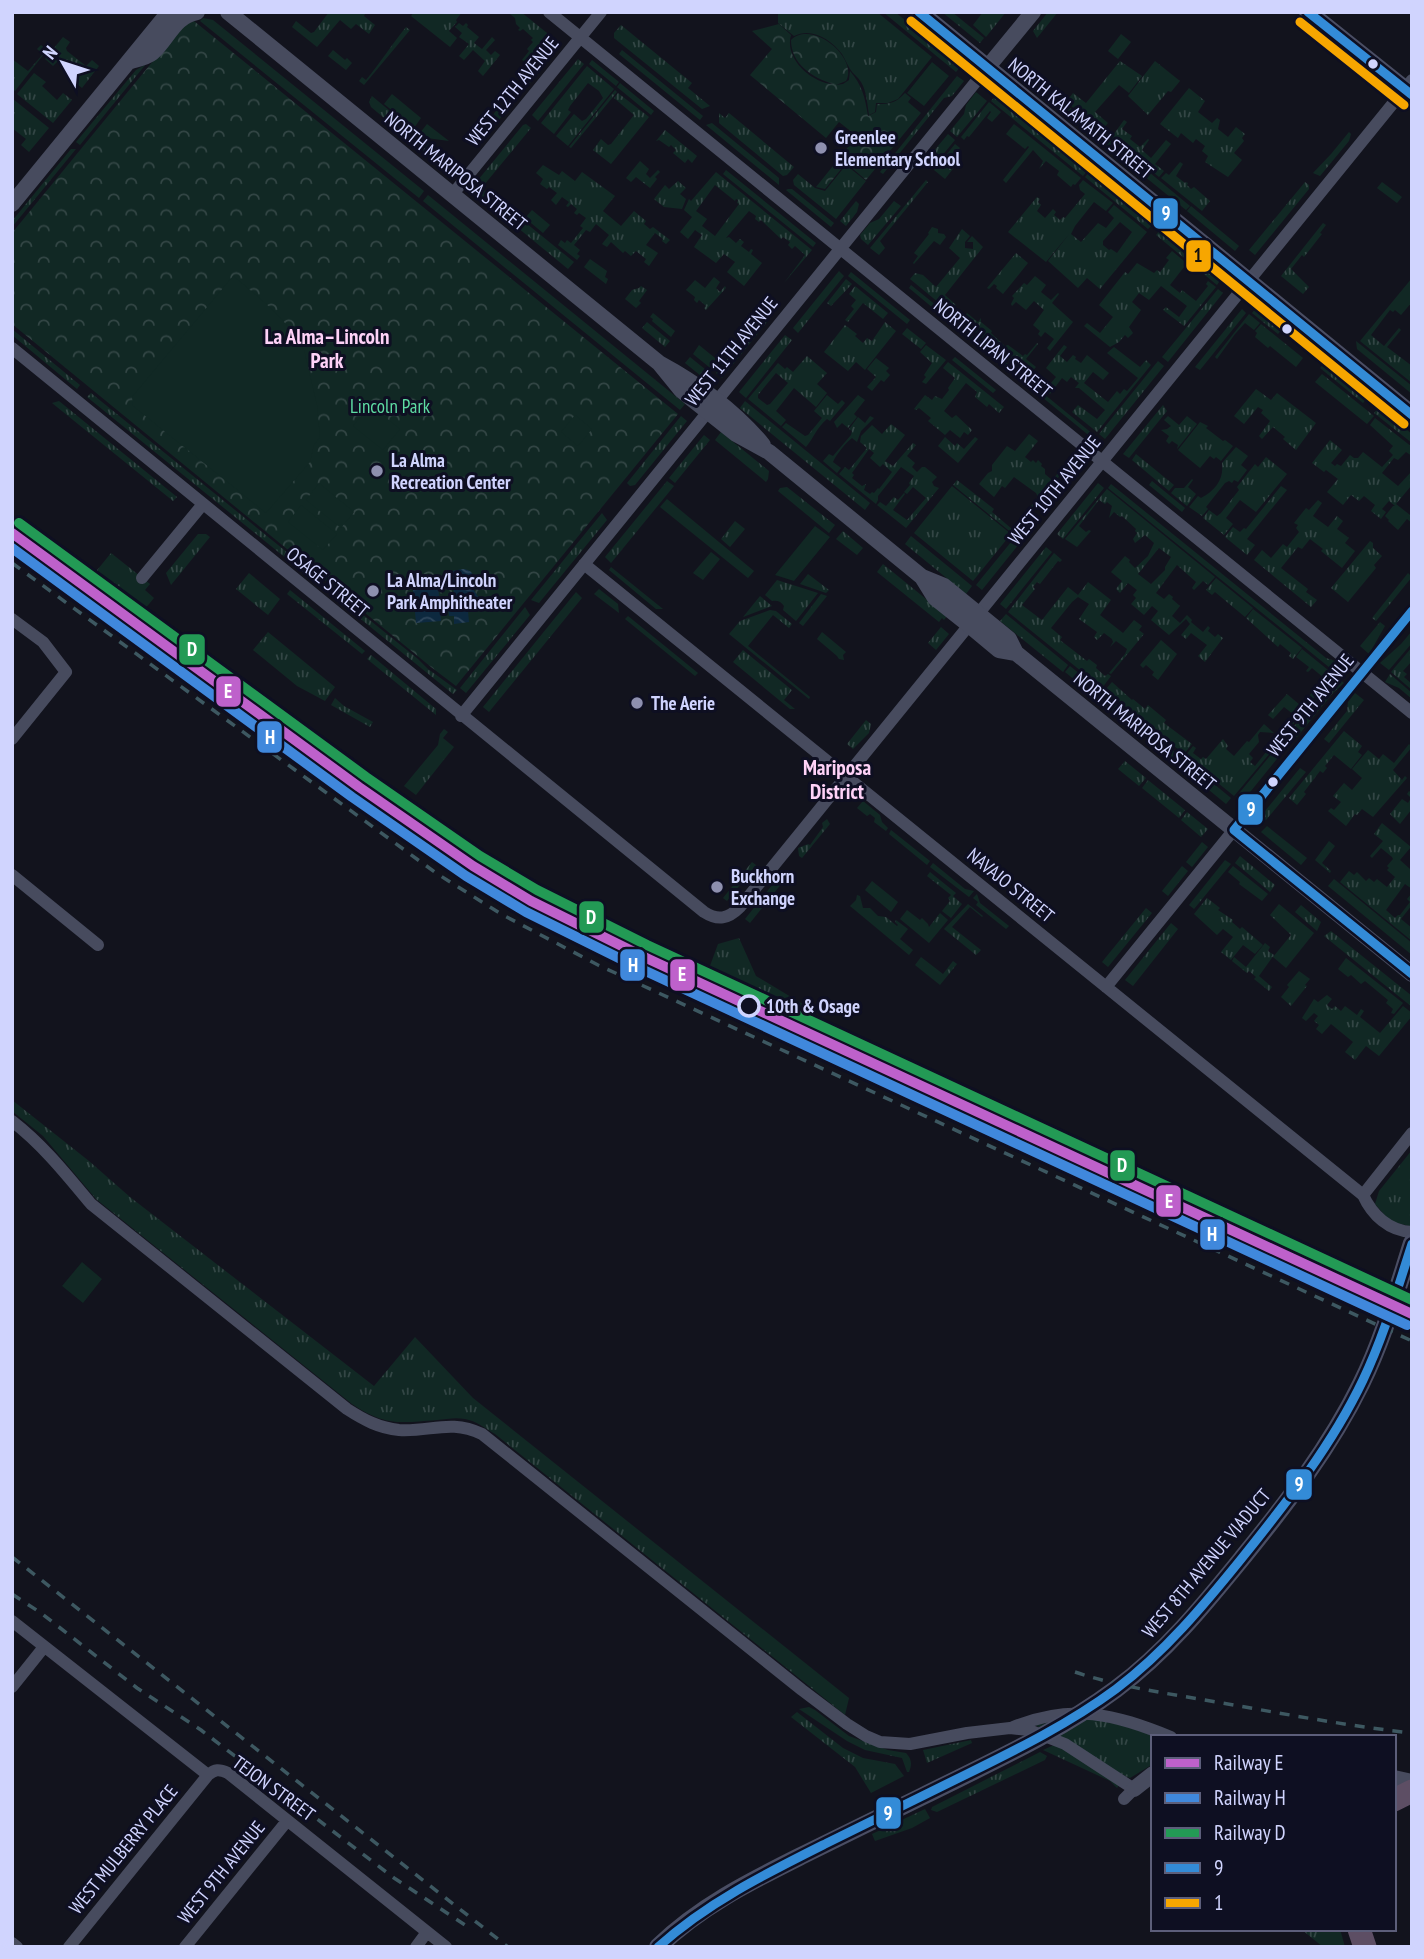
<svg xmlns="http://www.w3.org/2000/svg" width="1424" height="1959" font-family="'PT Sans Narrow',sans-serif">
<style>
.grass{fill:url(#grass-tufts);fill-rule:evenodd}
.forest{fill:url(#forest-crowns)}
.garden{fill:#112824}
.water{fill:url(#water-waves)}
.lines{fill:none;stroke-linecap:round;stroke-linejoin:round}
.minor{stroke:#474b5e;stroke-width:12}
.tertiary{stroke:#474b5e;stroke-width:16}
.secondary{stroke:#4a4e64;stroke-width:18}
.motorway{stroke:#5d4e64;stroke-width:23}
.rail{stroke:#3d5861;stroke-width:3.5;stroke-dasharray:10 9;stroke-linecap:butt}
.bus-1-casing{stroke:#0e0f22;stroke-width:14}
.bus-2-casing{stroke:#0e0f22;stroke-width:14}
.bus-1{stroke:#338bd7;stroke-width:9}
.bus-2{stroke:#f7a600;stroke-width:9}
.rail-1-casing{stroke:#0e0f22;stroke-width:16}
.rail-2-casing{stroke:#0e0f22;stroke-width:16}
.rail-3-casing{stroke:#0e0f22;stroke-width:16}
.rail-1{stroke:#be61cb;stroke-width:10}
.rail-2{stroke:#4088dc;stroke-width:10}
.rail-3{stroke:#239a55;stroke-width:10}
.bus-dot{fill:#d0d4fe;stroke:#0e0f22;stroke-width:2.5}
.poi-dot{fill:#8e90af;stroke:#0e0f22;stroke-width:2.5}
.stop-dot{fill:#0e0f22;stroke:#d0d4fe;stroke-width:3.5}
.labels{text-anchor:middle;stroke-width:6;stroke-linejoin:round;paint-order:stroke}
.street-label{font-size:19px;fill:#d0d4fe;stroke:#0e0f22}
.poi-label{font-size:19px;font-weight:bold;fill:#d0d4fe;stroke:#0e0f22;text-anchor:start}
.park-label{font-size:19px;fill:#5edca3;stroke:#0e0f22}
.stop-label{font-size:19px;font-weight:bold;fill:#d0d4fe;stroke:#0e0f22;text-anchor:start}
.neighbourhood-label{font-size:21px;font-weight:bold;fill:#fed2f7;stroke:#0e0f22}
.line-badge{stroke:#0e0f22;stroke-width:2.5}
.badge-label{font-size:19px;text-anchor:middle;font-weight:bold;fill:#fff}
.pale-badge-label{font-size:19px;text-anchor:middle;font-weight:bold;fill:#111}
</style>
<defs>
<pattern id="grass-tufts" width="24" height="20" patternUnits="userSpaceOnUse" patternTransform="scale(1.75)"><rect width="24" height="20" fill="#112824"/><path d="M3 7l-1-3M5 7V3M7 7l1-3M15 17l-1-3M17 17v-4M19 17l1-3" fill="none" stroke="#334645"/></pattern>
<pattern id="forest-crowns" width="20" height="18" patternUnits="userSpaceOnUse" patternTransform="scale(1.75)"><rect width="20" height="18" fill="#112824"/><path d="M2 6a3 3 0 1 1 6 0M12 15a3 3 0 1 1 6 0" fill="none" stroke="#334645"/></pattern>
<pattern id="water-waves" width="16" height="10" patternUnits="userSpaceOnUse" patternTransform="scale(1.75)"><rect width="16" height="10" fill="#0d293f"/><path d="M0 5q4-4 8 0t8 0" fill="none" stroke="#2f475c"/></pattern>
</defs>
<rect width="100%" height="100%" fill="#12131d"/>
<path class="grass" d="M329,12H366L364,16L375,25L369,34L356,24L351,29L340,20L317,47L292,27L296,21L311,33L314,32Z
M414,12H462L456,20L457,22L449,31L457,38L450,47L411,16Z
M511,12H521L552,37L529,65L522,60L529,51L527,49L533,42L531,40L533,38L523,29L520,31L518,30L520,28L516,24L515,18L510,14Z
M778,12H877L932,57L898,99L888,103H876L875,112L869,115C867,104 867,92 861,82C858,77 853,74 850,69C847,64 845,59 842,54C831,39 811,27 794,36L778,23Z
M883,12H895L961,66L956,72Z
M942,12H952L984,38L980,43Z
M983,12H1006L986,37L973,25Z
M1048,12H1058L1037,38L1033,31Z
M203,18L213,20L424,191L419,198L200,21Z
M459,23L463,26L466,23L468,25L467,27L479,37L474,43L482,49L492,37L495,40L486,50L491,55L495,51L500,55L483,76L478,71L485,61L473,50L464,60L459,56L469,44L459,37L462,33L455,27Z
M621,25L692,83L688,88L710,106L702,109L614,38V33Z
M406,27L410,30L364,85L359,81L362,77L366,80C381,62 392,44 406,27Z
M1121,34L1131,42L1118,59L1108,51Z
M63,37L70,42L66,48L67,51L86,66L92,60L99,66L82,88L70,78L73,73L58,61L53,66L45,59Z
M554,40L560,45L530,83L523,78Z
M41,45L47,50L15,91L12,89V59L28,71L43,54L37,49Z
M333,50L345,60L347,58L352,63L346,70L328,56Z
M622,50L703,116L700,120L619,54Z
M578,59L584,64L538,121L532,115Z
M592,60L619,82L616,86L589,64Z
M1120,61L1142,76L1129,93L1119,85L1095,112L1108,123L1102,130L1066,102L1073,93L1086,103Z
M1155,61L1180,81L1171,92L1168,91L1148,115L1128,96Z
M146,64L80,145L76,142L136,70Z
M587,66L614,89L568,146L556,136L574,114L582,121L586,119L603,98L599,91L588,83L570,106L568,110L571,112L554,134L541,123Z
M1019,66L1047,89V95L1044,97L1014,72Z
M34,73L46,82L42,86L57,100L63,93L72,100L53,123L17,94Z
M957,76L964,81L952,96L944,98L883,174L880,172Z
M620,83L654,111L651,115L617,87Z
M1189,88L1205,101L1198,112L1212,123L1217,118L1220,120L1218,129L1228,137L1236,127L1245,134L1242,138L1244,141L1234,153L1242,160L1228,177L1205,162L1208,156L1202,151L1205,146L1196,139L1193,143L1181,133L1178,138L1160,124Z
M615,90L617,92L571,148L569,147Z
M976,92L987,101L957,137L950,131L964,114L966,105Z
M618,93L649,117L611,164L593,150L601,139L608,145L611,144L634,115L614,98Z
M392,94L421,118L414,128L384,104Z
M372,96L414,131L408,138L371,107L369,102Z
M995,96L1087,171L1083,176L991,101Z
M13,99L49,128L29,152L21,145L26,139L12,128Z
M989,102L1001,112L992,122L987,118L991,112L990,111L969,137L967,136L964,140L961,137Z
M499,107L505,112L488,134L482,129Z
M1069,107L1128,155L1124,160L1065,112Z
M719,113L725,118L729,113L794,167L787,175L783,176L719,123Z
M1124,120L1127,122L1122,129L1132,136L1130,139L1140,147L1148,139L1149,140L1142,150L1151,158L1166,140L1171,144L1155,164L1164,171L1159,177L1111,138Z
M712,123L779,178V185L706,125Z
M427,124L449,141L427,138L420,133Z
M526,124L531,128L484,185L478,180L523,125Z
M1014,124L1081,178L1075,185L1073,184L1071,187L1057,175L1059,171L1046,161L1039,169L1043,161L1033,150L1006,183L1003,180L1029,147L1028,146L1025,149L1006,134Z
M665,130L697,156L692,163L688,159L685,163L673,153L676,150L671,145L669,147L659,140L656,141Z
M1349,132L1351,134L1349,141L1320,176L1313,173L1331,154Z
M418,134L451,161L445,169L412,142Z
M948,134L955,140L931,169L928,158Z
M955,144L960,148L950,160L956,165L945,179L934,170Z
M71,149H76L12,227V221Z
M1132,158L1190,206L1186,210L1128,163Z
M640,161L649,169L646,174L650,178L658,170L660,172L655,177L657,179L650,188L636,177L631,182L626,178Z
M1180,162L1183,164L1176,176L1185,183L1186,182L1188,183L1187,185L1191,189L1194,187L1210,201L1202,211L1161,178L1166,173L1169,175Z
M543,165L559,175L562,171L575,181L582,172L615,196L603,211L621,226L634,211L646,221L644,224L650,229L653,227L670,240L666,244L662,241L663,239L655,233L646,245L658,253L649,266L644,262L646,259L636,251L631,256L625,251L623,253L611,242L607,247L602,244L609,235L596,224L590,232L586,230L574,245L580,250L577,254L580,256L577,260L558,245L561,240L565,243L567,240L571,243L583,228L580,226L586,218L579,213L577,215L574,213L577,209L571,204L568,207L566,206L569,202L562,197L556,205L551,200L557,193L549,187L547,189L540,184L543,179L536,173Z
M846,165L866,181L836,219L794,185L793,180L798,174L815,188L825,191Z
M726,170L816,243L813,247L723,174Z
M716,172L812,250L784,283L805,255L795,246L792,249L788,245L790,242L783,237L781,239L761,220L759,222L755,219L756,216L749,211L726,238L729,237L736,243L740,239L744,242L741,246L749,252L751,249L753,250L751,254L762,263L744,286L727,272L735,262L724,254L716,263L694,247L702,235L695,230L688,239L680,232L692,217L684,210L689,199L691,201ZM715,185L735,201L736,199L738,200L737,203L739,204L715,236L702,226L707,219L696,211Z
M1089,172L1153,224L1148,229L1085,177Z
M926,180L928,182L880,241L885,248L879,255L870,248Z
M1083,180L1113,203L1106,211L1094,202L1075,226L1071,234L1081,242L1098,223L1106,228L1114,218L1108,212L1114,205L1147,232L1100,289L1087,278L1078,288L1048,261L1070,233L1046,262L1008,232L1037,197L1040,199L1038,202L1041,205L1037,211L1045,218L1053,209L1056,212L1054,215L1060,220L1063,217L1065,218L1085,194L1080,190L1079,185ZM1120,222L1132,232L1117,253L1111,249L1109,250L1103,245V241Z
M678,181L686,188L680,194L686,199L682,209L664,207L654,199L665,185L669,189Z
M1305,182L1309,185V189L1255,255L1249,250Z
M1382,182L1402,197L1397,203L1377,188Z
M788,189H792L834,223L831,227L786,190Z
M485,190L574,262L568,269L479,196Z
M428,195L685,404L680,410L423,201Z
M856,201L859,204L857,212L846,226L840,221Z
M894,201L901,206L868,245L861,239L860,235L870,223L879,219Z
M1191,206L1239,246L1235,251L1187,211Z
M532,210L550,225L543,233L525,218Z
M1323,223L1326,225L1320,233L1322,234L1304,257L1302,255L1291,269L1309,287L1303,294L1281,276Z
M932,227L938,229V233L944,234L946,237L940,245L934,241L914,264L913,263L918,256L914,253L929,234L928,233Z
M962,229L970,236L965,242V248L973,249V242H967L972,236L983,247L945,295L956,305L950,312L910,279L915,273L923,275L936,287L960,258L949,248Z
M1160,230L1221,279L1217,285L1156,235Z
M1172,251L1190,266L1188,269L1184,267L1170,285L1180,293L1182,290L1196,301L1208,286L1206,284L1208,281L1216,287L1184,326L1163,310L1166,307L1179,317L1187,306L1161,286L1149,300L1139,293L1132,302L1141,310L1129,327L1133,333L1128,338L1125,335L1119,342L1110,347L1084,326L1087,323L1100,333L1113,317L1099,305L1125,272L1128,274L1137,263L1154,273L1157,270L1160,272L1169,260L1166,258Z
M1016,253L1028,263L1003,294L996,288L997,286L994,284L989,289L987,288Z
M590,259L607,271L605,277L608,279L606,284L584,267Z
M839,271L844,276L798,333L793,328Z
M851,272L910,320L907,324L848,276Z
M1035,276L1046,285L1041,292L1051,300L1058,293L1059,294L1052,303L1073,322L1050,351L1047,348L1054,339L1045,332L1041,337L1038,334L1040,331L1033,325L1044,310L1034,301L1026,310L1016,302L1012,306L1011,304L1014,298L1012,296L1024,283L1027,285Z
M714,277L720,282L716,288L720,292L725,286L726,288L706,310L704,308L706,306L699,300L697,303L694,300L695,297L686,290L695,280L705,288Z
M1412,278V302L1401,315L1395,310L1393,312L1390,310L1371,335L1384,346L1399,328L1401,330L1387,347L1412,366V383L1360,341Z
M846,279L852,284L831,306L827,303Z
M911,285L948,315L945,318L909,288Z
M641,286L647,290L639,301L641,303L636,308L625,299L632,290L639,288Z
M855,286L888,313L883,319L863,303L848,322L845,320L854,309L851,306L856,300L849,294Z
M1218,289L1223,293L1168,362L1162,357Z
M1256,308L1282,329L1278,334L1252,313Z
M1242,309L1246,313L1200,370L1195,367Z
M653,313L675,331L671,337L652,321L653,319L650,317Z
M967,313L978,322L981,318V322L992,331L991,333L1005,346L1008,345L1023,356L1025,354L1027,355L1037,343L1038,344L1026,359L1036,367L1028,376L961,321Z
M1249,314L1260,323L1254,330L1245,323L1235,334L1217,359L1215,357Z
M762,316L768,321L722,378L716,373Z
M647,322L670,341L665,347L642,328Z
M885,322L896,331L865,370L856,362L848,371L824,352L845,325L857,334L855,336L863,343L867,338L872,341Z
M1261,324L1303,358L1296,367L1270,346L1268,348L1255,337L1257,333L1255,331Z
M960,325L1027,379L1023,382L957,328Z
M907,328L926,343L921,349L902,334Z
M12,329L80,385L77,389L12,335Z
M785,335L792,340L746,398L739,392Z
M1356,341L1412,386V394L1357,349Z
M699,345L720,362L714,371L693,354Z
M926,345L946,360L926,384L922,382L926,377L924,375L932,363L920,352Z
M1064,345L1067,347L1060,356L1067,362L1073,355L1076,357L1075,359L1081,363L1087,355L1109,373L1103,380L1093,372L1084,383L1108,402L1117,391L1120,394L1124,389L1127,391L1138,378L1107,353L1114,347L1140,367L1146,360L1151,365L1097,432L1072,412L1078,405L1097,419L1105,410L1079,388H1075L1079,383L1071,377L1067,382L1062,378L1050,394L1045,390L1056,377L1046,368Z
M807,356L827,373L817,384L827,393L816,407L794,388L776,411L786,420L781,426L748,399L778,363L785,369L787,367L793,372ZM776,373L788,383L770,404L767,405L758,398V395Z
M690,357L711,374L706,380L685,363Z
M955,357L996,390L993,393L952,360Z
M876,358L889,368L886,371L890,375L884,382L881,380L872,391L867,387L876,377L867,369Z
M1158,361L1164,366L1105,439L1099,434Z
M948,362L1004,407L999,413L989,404L987,407L975,397L977,392L966,383L944,411L952,418L956,415L972,430L968,435L964,432L960,438L950,430L945,435L928,421L931,418L919,408L916,410L914,409L925,395L932,400L935,396L942,399L949,390L948,388L955,378L943,368Z
M1324,363L1367,398L1363,403L1320,368Z
M1322,374L1374,416L1367,424L1315,382Z
M1256,389L1271,400L1277,393L1316,423L1296,450L1283,439L1285,437L1273,427L1262,439L1259,436L1270,421L1261,413L1263,410L1258,407L1244,424L1234,416Z
M91,393L320,579L314,581L87,397Z
M1044,394L1094,435L1092,438L1042,397Z
M827,395L838,404L842,400L845,403L830,421L827,419C817,427 813,439 806,447L782,427L786,423L805,436L808,435L822,418L814,411Z
M858,395L865,400L854,414L857,417L848,428L842,423L837,428L834,422Z
M59,401L177,497L173,501L52,403Z
M745,401L870,503L865,510L740,408Z
M1163,405L1167,411L1129,458L1123,454Z
M1379,407L1412,434V443L1374,413Z
M681,416L687,421L635,485L630,486L627,483Z
M870,416L874,418L861,431L857,442L852,438C846,442 836,455 833,462L841,468L837,473L823,461L829,454L833,456L851,435L852,431L849,429L858,417L865,423Z
M1168,416L1179,425L1187,416L1197,424L1177,449L1178,445L1172,441L1169,444L1166,441L1169,436L1161,430L1167,429L1171,426L1164,420Z
M1375,418L1412,447V456L1406,452L1398,460L1394,458L1382,473L1398,486L1412,471L1411,486L1396,504L1410,515L1412,513V523L1407,519L1398,530L1388,521L1389,520L1385,516L1393,506H1395L1389,501L1382,509L1386,512L1381,519L1371,511L1375,505L1364,496L1359,501L1351,495L1343,505L1327,492L1338,479L1326,470L1324,472L1312,463L1330,440L1342,450L1331,463L1335,466L1337,464L1341,466L1350,455L1354,458H1358L1363,452L1382,467L1393,455L1389,451L1393,446L1370,425Z
M1200,422L1208,426L1206,428L1223,441L1225,440L1233,446L1221,461L1216,457L1214,459L1210,456L1200,468L1178,450Z
M891,424L905,435L885,461L893,466L913,443L916,445L907,456L915,463L912,467L917,472L922,467H925L937,477L932,482L934,486L939,488L906,528L877,505L880,502L886,506L894,497L898,500L904,493L905,494L893,510L907,520L926,498L913,487L907,494L904,492L910,485L909,483L914,476L901,467L878,496V500L876,504L839,474L845,467L849,470L867,448L860,442L861,436L872,425L882,434ZM869,449L874,453L870,458L880,467L883,464L892,472L879,489L878,488L874,493L872,492L870,494L864,490L866,484L862,486L852,478L854,475L852,473Z
M721,432L769,471L768,479L766,482L715,440Z
M1029,434L1038,441L1025,457L1031,462L1033,460L1036,463L1038,460L1042,464L1041,466L1045,469V474L1052,480L1059,472L1061,474L1013,534L953,485L957,480L994,509L992,512L1012,529L1036,500L1038,497L1036,493L1014,477L1005,488L1002,486L994,497L979,484L988,473L992,471V465L1007,446L1015,451Z
M704,435L710,440L675,483L669,478Z
M945,437L955,446L957,443L964,449L975,437L978,439L958,463L938,446Z
M1236,447L1248,456L1241,465L1247,470L1238,482L1234,480L1232,483L1229,481L1225,483L1206,507L1208,509L1202,516L1189,507L1198,496L1201,498C1216,490 1224,479 1222,463Z
M1136,454L1174,485L1169,491L1132,460Z
M1266,457L1287,474L1256,512L1240,500L1226,518L1233,524L1224,535L1203,518L1209,510L1217,516L1221,513L1239,490L1237,487L1255,464L1258,467Z
M1192,479L1193,480L1188,487L1196,494L1187,506L1171,493L1175,488H1184Z
M667,481L674,486L611,563L605,557Z
M1152,481L1185,508L1182,512L1149,485Z
M1098,483L1104,488L1063,539L1057,534Z
M1111,484L1326,658L1335,661L1340,665L1335,672L1108,488Z
M952,486L1011,534L973,581L914,533Z
M1281,486L1287,490L1247,539L1255,545L1247,555L1225,537L1233,527L1240,532L1244,528L1246,529Z
M787,487L835,525L829,533L778,491L780,488Z
M1107,489L1215,577L1208,585L1203,581L1194,590L1192,588L1196,582L1177,565L1156,593L1164,599L1169,594L1173,597L1172,599L1180,606L1172,616L1180,623L1187,615L1192,620L1191,622L1203,632L1208,626L1210,628L1208,631L1215,637L1218,634L1223,638L1205,662L1198,656L1207,645L1191,633L1186,639L1181,635L1190,624L1186,619L1169,635L1151,620L1158,611L1152,606L1144,615L1131,604L1136,598L1133,595L1137,590L1128,583L1120,593L1116,589L1122,581L1111,572L1125,556L1130,560L1129,562L1135,568L1148,556L1154,543L1145,535L1135,543L1133,539L1137,533L1135,531L1136,529L1122,516L1120,517L1114,512L1109,518L1112,506L1107,502L1105,504L1099,500L1079,526L1086,532L1089,530L1091,531L1077,547L1065,539ZM1159,548L1171,557L1165,567V570L1151,584L1138,574Z
M667,499L754,571L748,578L660,507Z
M1318,500L1322,503L1313,516L1328,527L1337,516L1343,521L1337,529L1349,538L1345,543L1355,551L1342,568L1321,551L1323,549L1310,539L1302,549L1298,547L1281,568L1308,589L1306,592L1317,600L1311,607L1254,560L1262,550L1271,558L1283,544L1287,547L1299,532L1296,528L1298,525L1294,523L1306,508L1309,510Z
M602,513L607,520L539,603L531,600Z
M1034,514L1039,519L982,590L976,585Z
M735,521L745,529L730,547L721,539Z
M843,531L863,548L857,555L836,539Z
M198,534H206L210,537L171,585L166,573Z
M911,536L972,586L966,594L905,544Z
M1370,541L1373,543V548L1382,556L1374,565L1376,568L1348,602L1331,588Z
M1046,547L1052,552L1006,609L1000,604Z
M711,552L720,559L703,580L693,573Z
M111,553L150,584L145,590L154,598L139,616L89,580Z
M1054,553L1062,560L1060,562L1058,561L1040,584L1037,582L1033,587L1035,589L1022,605L1042,620L1068,587L1078,595L1088,582L1111,600L1100,615L1123,633L1134,620L1142,626L1139,630L1144,634L1111,674L1109,673L1125,654L1127,649L1116,641L1110,647L1113,642L1112,639L1104,633L1097,640L1094,637L1097,632L1079,619L1089,604L1078,597L1072,602L1051,628L1062,637L1060,640L1087,661L1089,659L1097,665L1096,668L1105,676L1108,674L1111,676L1102,688L1008,612Z
M883,564L947,616L944,620L942,618L939,622L877,572Z
M611,567L663,609H656L609,570Z
M249,573L280,599L268,615L236,589Z
M1408,573L1412,577L1376,621L1372,618Z
M808,574L829,590L826,593L800,584Z
M1216,578L1253,608L1245,617L1215,592L1212,595L1206,590Z
M777,580L818,593L796,621L783,610L784,606C781,601 777,600 772,601L765,595Z
M325,584L418,659L428,669L457,690L453,694L325,590Z
M599,589L618,604L619,613L594,594Z
M290,590L365,651L362,654L287,594Z
M576,592L582,598L489,712L483,707Z
M821,594L827,596L803,626L799,623Z
M760,596L772,606L743,617Z
M525,607L530,615L466,693L460,688Z
M1253,609L1302,648L1293,659L1289,656L1291,653L1280,644L1278,647L1246,618Z
M770,610L776,611L792,624L789,628L773,615L748,646L810,697L809,699L729,634L740,621Z
M1006,614L1068,665L1063,672L1000,621Z
M628,616L698,673L695,676L625,619Z
M1380,622L1385,626L1369,654L1360,646Z
M941,627L949,634L936,650L928,643Z
M1412,631V643L1389,670L1380,663L1401,644Z
M268,632L335,687L325,701L297,686L253,650Z
M822,632L846,652L843,655L844,660L839,659L837,656L817,639Z
M1161,640L1177,654L1158,680L1152,675L1154,672L1146,665L1143,668L1140,665Z
M1412,647V661L1403,671L1407,674L1404,677L1412,684V690L1391,672Z
M1302,649L1333,674L1287,732L1284,730L1296,716L1294,714L1324,678L1312,668L1308,672L1306,671L1309,667L1296,657Z
M743,650L792,690L784,700L795,709H790L733,662Z
M371,655L436,709V715L367,659Z
M1070,666L1231,798L1226,804L1065,672Z
M1390,674L1412,693V699L1399,688L1385,682Z
M1335,676L1344,683L1333,693L1297,737L1289,732Z
M1112,682L1132,700L1133,699L1145,709L1148,705L1166,720L1164,723L1192,744L1184,754L1105,690Z
M1355,693L1364,700L1329,743L1324,739L1347,711L1348,702Z
M1287,694L1300,705L1293,714L1284,707L1273,719L1268,715Z
M335,698L344,706L373,722L370,727L331,705Z
M866,720L871,724L869,733L853,749L847,744Z
M1264,724L1274,733L1260,732L1258,735L1259,742L1249,754L1253,758L1250,762L1255,766L1278,737L1281,740L1234,796L1185,756L1193,746L1196,748L1193,753L1201,759L1203,757L1206,759L1223,739L1228,746L1226,749L1234,756L1247,741L1249,742Z
M444,729L448,732L443,738L454,747L416,795L404,786L438,745L440,734Z
M1344,731L1362,746L1358,752L1362,755L1351,769L1334,755L1325,766L1327,768L1323,773L1320,771L1304,792L1306,794L1297,805L1289,798Z
M1283,740L1289,744L1242,802L1236,797Z
M1409,744L1412,747L1393,770L1402,780L1405,776L1407,778L1373,817L1362,809L1357,815L1355,814L1346,826L1328,811L1331,808L1334,810L1341,802L1333,796L1344,783L1352,790L1362,778L1352,769L1368,750L1379,759L1383,754L1394,763Z
M1125,761L1146,778L1139,786L1118,769Z
M1300,768L1306,772L1266,820L1261,816Z
M1148,780L1185,810L1179,818L1142,788Z
M1409,791L1412,793V809L1400,824L1390,814L1402,799L1408,803L1411,798L1407,794Z
M863,801L880,815L882,822L888,828L886,831L874,822L875,818L870,814L867,816L857,808Z
M1187,812L1208,829L1201,837L1181,820Z
M432,815L499,869L631,939L634,949L533,898L475,864L422,827V818Z
M827,819L830,824L802,858L799,856L798,848L808,844L810,845L823,827L822,823Z
M1382,823L1411,847L1400,860L1410,869L1412,868V889L1405,884L1386,910L1395,918L1398,915H1400L1410,902L1407,899L1412,893V905L1401,919L1412,928V941L1340,882L1349,871L1354,875L1357,872L1366,881L1369,878L1374,882L1377,879L1387,887L1395,877L1387,870L1389,868L1387,866L1393,859L1392,857L1381,848L1372,858L1370,856L1383,841L1374,834Z
M1267,826L1307,858L1301,865L1261,832Z
M891,830L930,861L927,865L889,834Z
M1329,841L1335,846L1322,863L1331,871L1330,873L1315,860Z
M1202,842L1208,847L1192,867L1186,862Z
M1240,856L1275,885L1270,892L1235,863Z
M1225,860L1231,864L1194,909L1189,905Z
M752,862L756,865L727,901L723,898Z
M933,863L965,889L974,891L969,897L930,867Z
M1182,866L1188,871L1168,896L1162,891Z
M1233,866L1268,894L1262,901L1239,884L1240,882L1228,872Z
M930,872L956,893L953,896L962,904L951,918L942,911L950,901L948,898L951,895L927,876Z
M777,879L782,883L750,923L745,919Z
M1334,879L1412,943V955L1328,886Z
M872,881L898,902L891,912L865,890Z
M977,894L980,903L1009,926L1006,929L976,905L978,902L973,898Z
M857,895L860,896L863,908H870L878,916L886,917L897,926L898,925L895,922L896,920L908,929L900,939L913,950L909,955L850,906L856,900Z
M1207,898L1220,908L1218,910L1233,920L1232,922L1240,929L1242,927L1263,945L1255,954L1243,945L1231,960L1221,952L1233,937L1223,929L1217,935L1194,914Z
M968,904L983,916L982,917L970,907L952,927L981,950L976,955L944,929Z
M1279,904L1314,933L1286,968L1273,957L1291,935L1270,915Z
M1301,905L1321,922L1317,931L1295,912Z
M1146,908L1152,913L1108,967L1102,962Z
M907,910L920,920L922,918L928,924L929,927L940,913L948,920L929,943L900,919Z
M1171,923L1178,929L1133,986L1125,980Z
M1331,931L1412,996V1007L1324,936Z
M739,938L756,976L816,1012L812,1023L707,974L718,944Z
M1265,943L1270,947L1268,951L1274,955L1259,976L1272,987L1269,991L1254,979L1256,977L1249,971L1247,973L1232,961L1234,957L1246,967Z
M921,957L943,974L953,961L957,964L940,985L915,965Z
M1346,958L1403,1003L1394,1014L1391,1013L1393,1009L1386,1003L1388,1000L1365,981L1361,984L1351,975L1348,977L1338,969Z
M1299,971L1310,979L1305,985L1307,986L1291,1006L1281,997L1289,987L1287,985Z
M1327,995L1332,999L1327,1005L1332,1009L1335,1006L1341,1011L1345,1006L1357,1015L1361,1009L1364,1011L1360,1017L1380,1033L1403,1006L1412,1013V1016L1379,1056L1366,1046L1355,1060L1345,1052L1353,1042L1331,1024L1322,1034L1316,1029L1319,1025L1314,1021L1318,1016L1314,1013L1306,1021L1302,1018L1314,999L1318,1002Z
M12,1100L89,1161L130,1197L374,1386L415,1337L473,1398L849,1698L845,1715L495,1434C485,1428 476,1421 465,1419C456,1417 446,1419 437,1420C399,1423 385,1426 352,1404L96,1199L43,1136L12,1111Z
M1412,1150V1226H1409L1390,1221L1375,1204L1379,1191Z
M809,1707L815,1710L849,1736L888,1750L906,1753C912,1759 912,1765 909,1772H907L902,1758L865,1750L847,1741L799,1709Z
M797,1712L843,1748L863,1758L895,1764L904,1776L871,1793L855,1767L791,1717Z
M1090,1715L1158,1737H1153V1764L1130,1778L1127,1777L1035,1725Z
M971,1740L972,1743L927,1763L923,1750Z
M1056,1744L1120,1784L1117,1788L1110,1781L1043,1750Z
M1040,1752L1047,1756L1045,1760L937,1812L931,1810L932,1807Z
M925,1809L930,1818L912,1828L875,1841L872,1834Z
M1301,1929H1340L1345,1947H1323Z"/>
<path class="forest" d="M194,21L678,414L456,686L431,667L12,324V233L176,33L184,25Z
M779,24L791,35C784,59 812,83 833,84C813,78 791,64 791,40C812,19 859,58 846,81L836,85L843,84L849,80L850,71C862,85 865,97 868,116L876,112L877,104C890,104 896,103 905,93L911,98L908,102L921,113L866,180L846,163L825,189L816,187L857,136L839,122L826,138L750,75L772,49L752,31Z"/>
<path class="garden" d="M932,62L949,76L924,106L907,93Z
M233,276C259,297 288,320 304,350L317,405L320,437L314,445L310,462L266,513L133,406L132,397Z
M370,405L400,429L383,450L353,426Z
M575,415L592,429L578,446L561,432Z
M319,483L354,512L341,528L306,500Z
M301,505L337,534L323,550L288,522Z
M815,526L830,537L794,581L775,575Z
M82,1262L102,1279L83,1303L62,1286Z"/>
<path class="water" d="M463,569C475,570 474,578 472,587L480,600L482,606L476,612L468,611L469,622L454,624V616H449L448,606L453,605L452,597L454,591C451,584 448,580 452,571Z
M440,577V583L438,584L441,621L416,623L412,580Z"/>
<g class="lines">
<path class="minor" d="M549,12L1412,713
M452,195L601,12
M12,348L704,912C718,921 728,919 740,907L1412,80
M584,564L1363,1195C1372,1215 1389,1231 1412,1232
M142,578L203,504
M12,619L43,642L66,672L12,739
M461,716L987,68
M12,875L98,945
M1106,987L1412,611
M12,1121C43,1145 66,1174 91,1204L347,1409C364,1420 379,1428 399,1430C431,1432 450,1419 482,1434L802,1690L847,1724L866,1736L880,1742L910,1744L967,1733L1010,1728L1029,1730L1065,1744L1134,1789L1124,1799
M1363,1195L1412,1133
M12,1621L208,1775
M12,1687L44,1647
M1013,1727C1074,1703 1113,1714 1171,1737
M12,1943L17,1947
M69,1947L208,1775C215,1769 219,1769 228,1773L446,1947
M185,1947L287,1821
M416,1947L427,1932"/>
<path class="tertiary" d="M228,12L659,363C698,384 734,410 763,445
M131,61C138,59 147,57 152,53C168,39 174,16 197,12
M987,68L1033,12
M12,204L169,12
M659,363L681,390L692,399L736,434L769,452L922,577L944,586L1009,639L1016,653L1412,974
M922,577L935,598L969,625L999,650L1016,653
M1394,1778L1412,1782
M1134,1789L1153,1774"/>
<path class="secondary" d="M919,12L1412,415
M1308,12L1412,95
M658,1947C700,1906 751,1881 803,1855C843,1835 883,1816 923,1796C989,1763 1057,1733 1116,1689C1166,1652 1204,1605 1243,1557C1287,1503 1330,1447 1361,1384C1383,1340 1397,1290 1412,1243"/>
<path class="motorway" d="M1394,1800L1412,1791
M1359,1929L1365,1947"/>
<path class="rail" d="M12,563L436,873L501,914L598,965L1412,1341
M12,1557L508,1947
M12,1594L41,1613L137,1688L201,1730L394,1878L471,1929
M1075,1672C1123,1688 1172,1694 1222,1703C1285,1714 1348,1726 1412,1733"/>
<g class="bus-1-casing">
<path id="bus-1" d="M919,12L1412,415
M1308,12L1412,95
M1412,611L1234,830L1412,974
M658,1947C708,1902 767,1873 827,1843C874,1820 920,1797 967,1774C1018,1749 1070,1723 1116,1689C1165,1652 1204,1605 1242,1558C1287,1502 1332,1445 1363,1380C1384,1336 1397,1290 1412,1244"/>
</g>
<g class="bus-2-casing">
<path id="bus-2" d="M911,21L1404,424
M1300,22L1404,105"/>
</g>
<use href="#bus-1" class="bus-1"/>
<use href="#bus-2" class="bus-2"/>
<g class="rail-1-casing">
<path id="rail-1" d="M12,533L359,787L473,866L531,901L642,956L1412,1314"/>
</g>
<g class="rail-2-casing">
<path id="rail-2" d="M12,548L352,797L466,876L526,912L637,967L1407,1325"/>
</g>
<g class="rail-3-casing">
<path id="rail-3" d="M19,523L366,777L480,856L537,890L647,945L1412,1300"/>
</g>
<use href="#rail-1" class="rail-1"/>
<use href="#rail-2" class="rail-2"/>
<use href="#rail-3" class="rail-3"/>
</g>
<g class="bus-dot">
<circle cx="1373" cy="64" r="6"/>
<circle cx="1287" cy="329" r="6"/>
<circle cx="1273" cy="782" r="6"/>
</g>
<g class="poi-dot">
<circle cx="821" cy="148" r="7"/>
<circle cx="377" cy="471" r="7"/>
<circle cx="373" cy="591" r="7"/>
<circle cx="637" cy="703" r="7"/>
<circle cx="717" cy="887" r="7"/>
</g>
<circle class="stop-dot" cx="749" cy="1006" r="10"/>
<g class="labels">
<g class="street-label">
<text transform="translate(512 91) rotate(-51)" y="7">WEST 12TH AVENUE</text>
<text transform="translate(1081 118) rotate(39)" y="7">NORTH KALAMATH STREET</text>
<text transform="translate(456 171) rotate(39)" y="7">NORTH MARIPOSA STREET</text>
<text transform="translate(993 348) rotate(39)" y="7">NORTH LIPAN STREET</text>
<text transform="translate(731 351) rotate(-51)" y="7">WEST 11TH AVENUE</text>
<text transform="translate(1054 490) rotate(-51)" y="7">WEST 10TH AVENUE</text>
<text transform="translate(328 582) rotate(39)" y="7">OSAGE STREET</text>
<text transform="translate(1310 705) rotate(-51)" y="7">WEST 9TH AVENUE</text>
<text transform="translate(1145 731) rotate(39)" y="7">NORTH MARIPOSA STREET</text>
<text transform="translate(1011 885) rotate(39)" y="7">NAVAJO STREET</text>
<text transform="translate(1206 1563) rotate(-50)" y="7">WEST 8TH AVENUE VIADUCT</text>
<text transform="translate(274 1788) rotate(36)" y="7">TEJON STREET</text>
<text transform="translate(123 1849) rotate(-51)" y="7">WEST MULBERRY PLACE</text>
<text transform="translate(221 1872) rotate(-51)" y="7">WEST 9TH AVENUE</text>
</g>
<g class="poi-label">
<text x="835" y="144">Greenlee<tspan x="835" dy="22">Elementary School</tspan></text>
<text x="391" y="467">La Alma<tspan x="391" dy="22">Recreation Center</tspan></text>
<text x="387" y="587">La Alma/Lincoln<tspan x="387" dy="22">Park Amphitheater</tspan></text>
<text x="651" y="710">The Aerie</text>
<text x="731" y="883">Buckhorn<tspan x="731" dy="22">Exchange</tspan></text>
</g>
<g class="park-label">
<text x="390" y="413">Lincoln Park</text>
</g>
<g class="stop-label">
<text x="766" y="1013">10th &amp; Osage</text>
</g>
<g class="neighbourhood-label">
<text x="327" y="344">La Alma–Lincoln<tspan x="327" dy="24">Park</tspan></text>
<text x="837" y="775">Mariposa<tspan x="837" dy="24">District</tspan></text>
</g>
</g>
<g class="line-badge">
<rect x="1152" y="197" width="27" height="33" rx="7" fill="#338bd7"/>
<rect x="1185" y="239" width="27" height="34" rx="7" fill="#f7a600"/>
<rect x="178" y="633" width="28" height="33" rx="7" fill="#239a55"/>
<rect x="215" y="675" width="27" height="33" rx="7" fill="#be61cb"/>
<rect x="256" y="720" width="27" height="34" rx="7" fill="#4088dc"/>
<rect x="1237" y="793" width="27" height="33" rx="7" fill="#338bd7"/>
<rect x="578" y="900" width="27" height="34" rx="7" fill="#239a55"/>
<rect x="619" y="948" width="27" height="34" rx="7" fill="#4088dc"/>
<rect x="669" y="958" width="27" height="34" rx="7" fill="#be61cb"/>
<rect x="1109" y="1149" width="27" height="33" rx="7" fill="#239a55"/>
<rect x="1155" y="1184" width="27" height="34" rx="7" fill="#be61cb"/>
<rect x="1199" y="1218" width="27" height="33" rx="7" fill="#4088dc"/>
<rect x="1285" y="1468" width="28" height="33" rx="7" fill="#338bd7"/>
<rect x="875" y="1796" width="27" height="34" rx="7" fill="#338bd7"/>
</g>
<g class="badge-label">
<text x="1166" y="220">9</text>
<text x="192" y="656">D</text>
<text x="228" y="698">E</text>
<text x="270" y="744">H</text>
<text x="1251" y="816">9</text>
<text x="591" y="924">D</text>
<text x="633" y="972">H</text>
<text x="682" y="981">E</text>
<text x="1122" y="1172">D</text>
<text x="1169" y="1208">E</text>
<text x="1212" y="1241">H</text>
<text x="1299" y="1491">9</text>
<text x="888" y="1820">9</text>
</g>
<g class="pale-badge-label">
<text x="1198" y="262">1</text>
</g>
<rect width="1424" height="1959" fill="none" stroke="#d0d4fe" stroke-width="28"/>
<rect x="1151" y="1735" width="245" height="196" fill="#0e0f22" stroke="#5c5e7a" stroke-width="2"/>
<rect x="1165" y="1758" width="35" height="10" fill="#be61cb" stroke="#5c5e7a" stroke-width="2"/>
<text x="1214" y="1770" font-size="21" fill="#d0d4fe">Railway E</text>
<rect x="1165" y="1793" width="35" height="10" fill="#4088dc" stroke="#5c5e7a" stroke-width="2"/>
<text x="1214" y="1805" font-size="21" fill="#d0d4fe">Railway H</text>
<rect x="1165" y="1828" width="35" height="10" fill="#239a55" stroke="#5c5e7a" stroke-width="2"/>
<text x="1214" y="1840" font-size="21" fill="#d0d4fe">Railway D</text>
<rect x="1165" y="1863" width="35" height="10" fill="#338bd7" stroke="#5c5e7a" stroke-width="2"/>
<text x="1214" y="1875" font-size="21" fill="#d0d4fe">9</text>
<rect x="1165" y="1898" width="35" height="10" fill="#f7a600" stroke="#5c5e7a" stroke-width="2"/>
<text x="1214" y="1910" font-size="21" fill="#d0d4fe">1</text>
<g transform="translate(63 63) rotate(309)" stroke="#0e0f22" stroke-width="5" paint-order="stroke">
<path d="M0-5L12 26L0 18L-12 26Z" fill="#d0d4fe"/>
<text y="-10" font-size="19" font-weight="bold" text-anchor="middle" fill="#d0d4fe">N</text>
</g>
</svg>
